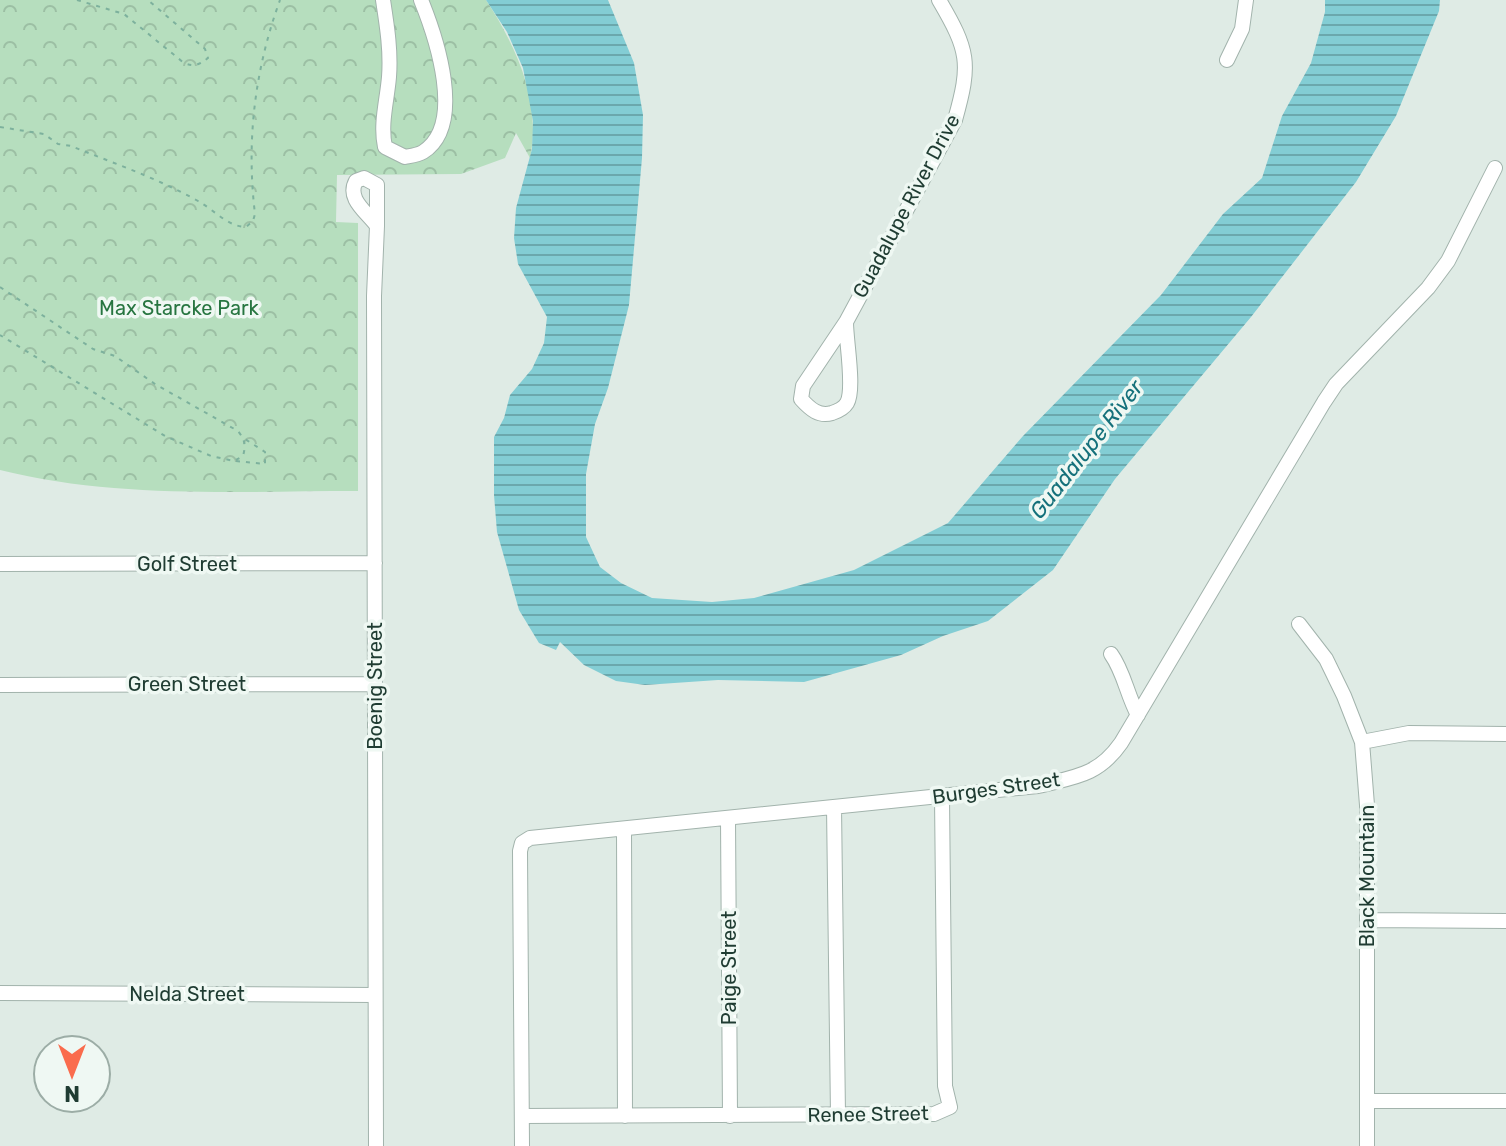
<svg xmlns="http://www.w3.org/2000/svg" width="1506" height="1146" font-family="Rubik,sans-serif">
<style>
.park{fill:url(#park-crowns)}
.water{fill:url(#water-rules)}
.lines{fill:none;stroke-linecap:round;stroke-linejoin:round}
.minor-casing{stroke:#a2b3ac;stroke-width:16}
.path{stroke:#7db19d;stroke-width:2;stroke-dasharray:4 6;stroke-linecap:butt}
.minor{stroke:#fff;stroke-width:14}
.labels{text-anchor:middle;stroke-width:7;stroke-linejoin:round;paint-order:stroke}
.street-label{font-size:20px;fill:#1f3c32;stroke:#eff8f3}
.park-label{font-size:20px;fill:#277540;stroke:#eff8f3}
.water-label{font-size:22px;font-style:italic;fill:#16717b;stroke:#eff8f3}
</style>
<defs>
<pattern id="park-crowns" width="20" height="18" patternUnits="userSpaceOnUse" patternTransform="scale(2)"><rect width="20" height="18" fill="#b6debe"/><path d="M2 6a3 3 0 1 1 6 0M12 15a3 3 0 1 1 6 0" fill="none" stroke="#9cbfa4"/></pattern>
<pattern id="water-rules" width="6" height="5" patternUnits="userSpaceOnUse" patternTransform="scale(2)"><rect width="6" height="5" fill="#83cdd4"/><path d="M0 2.5h6" fill="none" stroke="#6ba8ad"/></pattern>
</defs>
<rect width="100%" height="100%" fill="#dfebe5"/>
<path class="park" d="M0,0H486C516,46 542,102 530,158L516,133L505,158L461,174L337,175L336,222L358,223V491C239,491 116,499 0,470Z"/>
<path class="water" d="M486,0H608L634,63L643,115L642,158L629,305L608,388L595,424L586,474V537L600,567L621,583L652,598L712,602L754,598L854,570L948,523L1023,436L1161,295L1223,214L1262,178L1282,116L1311,63L1325,12V0H1440L1439,11L1396,116L1356,182L1251,317L1115,479L1053,570L988,621L943,636L901,655L804,682L718,680L645,685L616,681L584,665L560,642L556,650L539,643L519,610L497,532L494,495V437L504,418L510,395L532,369L544,343L547,317L518,264L514,238L516,208L532,149L533,121L523,68L507,32Z"/>
<g class="lines">
<g class="minor-casing">
<path id="minor" d="M383,0C387,26 391,51 389,77C387,101 380,124 385,147L405,157C410,156 418,155 423,152C466,125 436,37 421,0
M1227,60L1242,29L1246,0
M364,178L377,185V226C367,212 346,199 356,181Z
M846,322L955,120C971,63 969,51 939,0
M846,322C846,341 855,389 847,403C844,408 838,411 832,413C819,417 810,409 801,399L803,386Z
M0,564L375,563
M1299,624L1326,659L1344,696L1362,742L1367,805V1146
M1111,654C1124,672 1127,695 1138,715
M0,685L374,684
M1362,742L1409,733L1506,734
M834,807L838,1115
M728,819L730,1116
M624,830L625,1116
M1368,920L1506,921
M0,993L375,995
M1367,1101H1506
M523,1116L934,1114L950,1107L945,1086L942,797
M376,1146L374,296L377,226
M522,1146L520,851L522,843L530,838L1038,786C1074,777 1098,776 1121,743L1324,402L1336,384L1428,288L1448,261L1495,168"/>
</g>
<path class="path" d="M77,0L124,14L184,63C195,67 199,65 208,58L205,49L148,0
M0,127L44,134L58,144L71,146C113,163 157,178 198,201C213,209 228,227 246,227L253,221L255,214C246,140 255,69 280,0
M0,287L93,349L115,356L155,384L238,431C245,440 246,445 243,456L234,461L211,456L165,436L0,335
M236,461L265,464V452L245,439"/>
<use href="#minor" class="minor"/>
</g>
<g class="labels">
<g class="street-label">
<text transform="translate(906 206) rotate(-62)" y="7">Guadalupe River Drive</text>
<text x="187" y="571">Golf Street</text>
<text x="187" y="691">Green Street</text>
<text transform="translate(375 686) rotate(-90)" y="7">Boenig Street</text>
<text transform="translate(996 788) rotate(-8)" y="7">Burges Street</text>
<text transform="translate(1367 876) rotate(-90)" y="7">Black Mountain</text>
<text transform="translate(729 968) rotate(-90)" y="7">Paige Street</text>
<text x="187" y="1001">Nelda Street</text>
<text transform="translate(868 1114) rotate(-1)" y="7">Renee Street</text>
</g>
<g class="park-label">
<text x="179" y="315">Max Starcke Park</text>
</g>
<g class="water-label">
<text transform="translate(1086 449) rotate(-52)" y="8">Guadalupe River</text>
</g>
</g>
<g transform="translate(72 1074) rotate(180)"><circle r="38" fill="#eff8f3" stroke="#9cada6" stroke-width="2"/>
<path d="M0-6L14 30L0 20L-14 30Z" fill="#fa6c4d"/>
<text y="-12" font-size="22" font-weight="bold" text-anchor="middle" fill="#1f3c32">N</text>
</g>
</svg>
